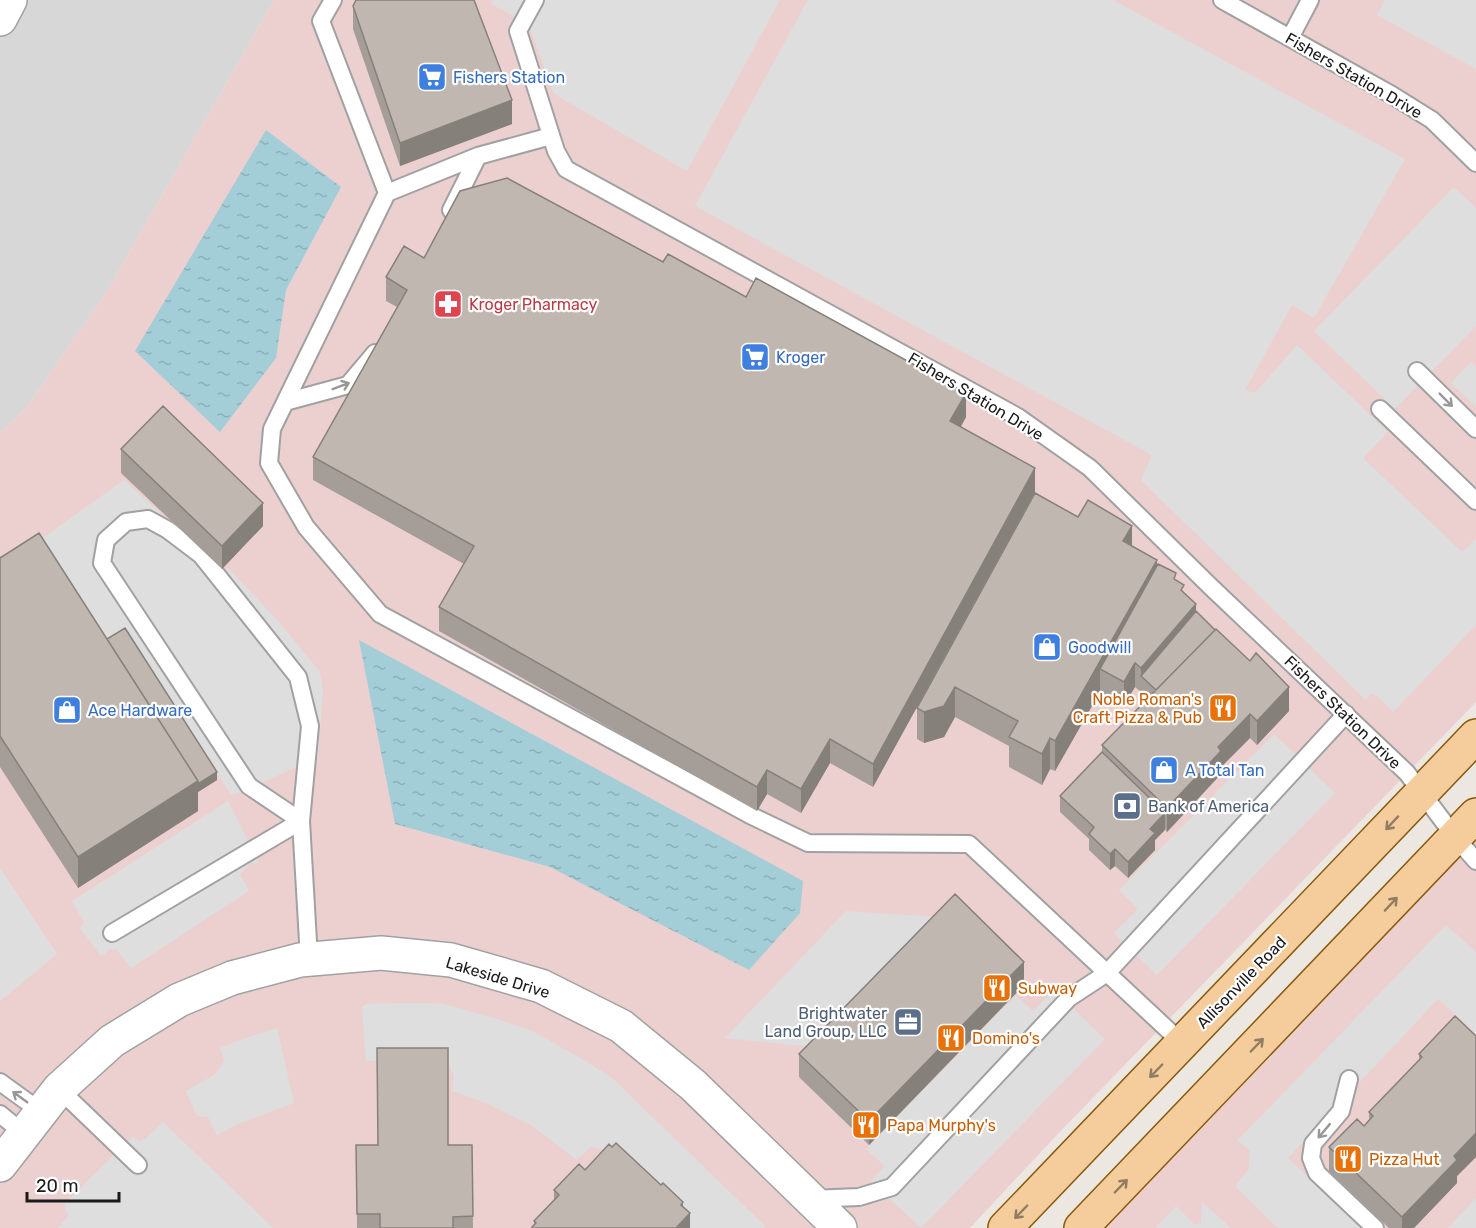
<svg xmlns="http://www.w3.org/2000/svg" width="1476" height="1228" font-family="Rubik,sans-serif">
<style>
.residential{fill:#d8d7d7}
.commercial{fill:#ecd0d0}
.parking{fill:#dedede}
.water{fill:url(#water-ripples)}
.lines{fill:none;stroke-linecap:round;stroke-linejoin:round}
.lane-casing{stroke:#a1a1a1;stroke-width:20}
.street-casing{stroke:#a1a1a1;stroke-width:36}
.primary-casing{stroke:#885a09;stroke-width:36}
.lane{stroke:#fff;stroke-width:16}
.street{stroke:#fff;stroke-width:33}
.primary{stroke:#f5cc9c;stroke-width:33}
.wall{fill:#a59d97}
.shaded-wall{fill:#86807b}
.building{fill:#c0b7b0;stroke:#86807b;stroke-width:1.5}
.oneway{stroke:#989898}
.oneway2{stroke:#927c62}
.labels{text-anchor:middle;stroke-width:4.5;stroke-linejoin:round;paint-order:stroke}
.street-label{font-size:16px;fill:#1a1a1a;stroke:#fff}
.shop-label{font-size:16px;fill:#366cbe;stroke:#fff;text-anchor:start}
.health-label{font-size:16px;fill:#be3a42;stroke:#fff;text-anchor:start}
.food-label{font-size:16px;fill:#c56008;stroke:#fff;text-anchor:start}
.service-label{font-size:16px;fill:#4e5e75;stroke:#fff;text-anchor:start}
</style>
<defs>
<pattern id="water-ripples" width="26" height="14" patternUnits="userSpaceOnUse" patternTransform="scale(1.5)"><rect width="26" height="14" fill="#a3cdd7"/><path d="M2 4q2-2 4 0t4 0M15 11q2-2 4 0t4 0" fill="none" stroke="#8cafb8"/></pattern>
</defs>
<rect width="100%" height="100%" fill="#ece7e0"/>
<path class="residential" d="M0,0H274L109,288L26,408L0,433Z"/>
<path class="commercial" d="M274,0H1476V702L1055,1137L970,1228H0V433L26,408L109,288Z
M1476,831V1228H1095Z"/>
<path class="parking" d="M493,0H780L687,171L554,94L528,23L491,4Z
M808,0H1113L1405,159L1314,318L1292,305L1245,390L1255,393L1297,345L1388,432L1363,458L1462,552L1476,539V625L1393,712L1377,696L1371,694L1366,700L1141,480L1152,455L695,206Z
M1385,0H1476V69L1377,15Z
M1454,187L1476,208V326L1395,409L1314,331Z
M1471,362L1476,367V407L1451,383Z
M124,480L225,572L228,568L280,623L320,672L323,690L318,757L244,791L231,795L124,631L96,647L33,545Z
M1274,734L1335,793L1157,975L1114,933L1138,909L1119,890Z
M228,801L259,863H250L240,874L249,891L131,968L117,950L111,949L101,956L80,928L84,922L72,901Z
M0,868L57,954L0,1001Z
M846,911L937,917L811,1047L725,1038Z
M1446,925L1476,952V1034L1438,999L1288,1158L1362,1228H1278L1235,1186L1249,1169L1250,1150L1237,1141Z
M1054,990L1105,1039L921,1228L871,1181L885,1166L866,1149L1016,995L1033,1011Z
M415,1003L444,1004L500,1020L532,1031L584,1060L611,1077L765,1226L764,1228H683L605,1151L592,1146L577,1160L531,1125L486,1103L452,1091L454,1076L449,1066L444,1064L423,1060L366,1061L362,1007L366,1004Z
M277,1028L294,1103L238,1124L217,1135L208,1117L197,1116L186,1091L214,1075L221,1067L224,1060L220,1048L237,1041Z
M163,1122L273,1228H58L68,1216L64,1204L133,1136L139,1141L144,1140Z
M1476,1198V1228H1448Z
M1202,1202L1231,1228H1155L1176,1206L1195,1225L1201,1223Z"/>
<path class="water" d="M266,130L341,187L286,290L276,358L220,432L135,351Z
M359,640L803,881L800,913L749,970L550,867L395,824Z"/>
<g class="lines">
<g class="lane-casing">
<path id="lane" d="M333,0L321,21L387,193L478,156L551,136
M535,0L518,31L556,151L566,169L1018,417L1090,468L1211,587L1407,773L1455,837L1476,861
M1222,0L1392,95L1432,120L1476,163
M1290,38L1310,0
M387,193L272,429L269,463L306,527L380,614L750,815L808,843L969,844L1182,1043
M451,210L478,156
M1417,371L1476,429
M285,402L348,385L375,353
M1380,409L1476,501
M112,933L301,821L249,786L102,563L106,540L126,522L148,519L168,530L201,555L298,677L310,726L301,821L309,959
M1349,1079L1341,1111L1313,1144L1311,1158L1317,1173L1375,1228
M0,1082L40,1111
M59,1089L138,1165
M0,1114L23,1133
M810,1199L859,1197L892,1187L1069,998L1107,973L1346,714"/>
</g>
<g class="street-casing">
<path id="street" d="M0,19L10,0
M0,1165L59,1089L112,1041L179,1000L232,978L300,960L381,953L451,960L541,986L621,1026L693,1085L840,1228"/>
</g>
<g class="primary-casing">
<path id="primary" d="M1005,1228L1476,736
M1081,1228L1476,815"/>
</g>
<use href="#lane" class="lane"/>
<use href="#street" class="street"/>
<use href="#primary" class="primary"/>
</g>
<path class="wall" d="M353,6L512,124L400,166L353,29Z
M424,258L663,262L966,417L961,427L1035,492L873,787L830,763L801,813L767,794L757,811L439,631V607L464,564L313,480V457L397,307L386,301V277Z
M121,449L263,526L222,569L121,473Z
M1078,517L1132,546L1176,581L1196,611L1289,711L1257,745L1250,738L1221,767V774L1167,832L1165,829L1155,840V850L1128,878L1115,866L1110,870L1089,850V839L1060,812V796L1102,752V745L1148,698L1135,687L1124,705L1100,692L1055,771L1050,769L1042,785L1009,767V746L955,717L944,737L924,743L917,739V708Z
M0,558L107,639L217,780L198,792V811L78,888L0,767Z
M1024,985L869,1145L799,1077V1054Z
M1476,1036V1157L1457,1176V1183L1414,1228H1389L1329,1171V1147L1364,1126L1369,1120V1112L1419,1061V1054Z
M356,1145H472L473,1228H357Z
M585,1170L683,1207L690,1228H532L534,1225V1221L554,1200V1190Z"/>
<path class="shaded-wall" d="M512,100V124L400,166V143Z
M966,393V417L950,445V421Z
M1035,468V492L873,787V764Z
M263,503V526L222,569V546Z
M1132,526V556L1123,541Z
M1157,560V590L1100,669V692L1055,771V741Z
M1196,604V627L1141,676V668Z
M1135,663V687L1124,705V682Z
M955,687V717L944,737L924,743V712Z
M1289,687V711L1257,745V721Z
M1250,714V738L1221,767V774L1167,832V808L1218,747Z
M1050,738V769L1042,785V754Z
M830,739V763L801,813V789Z
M767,770V794L757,811V787Z
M217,772V780L198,792V811L78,888V857L198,781Z
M1165,813V830L1155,840V850L1128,878V862L1150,829Z
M1115,849V866L1110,870V854Z
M1024,962V985L869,1145V1121Z
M1476,1133V1157L1457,1176V1183L1414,1228H1402V1217L1454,1156Z
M683,1202V1221L690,1213V1228H676L681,1205Z"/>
<path class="building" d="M356,0H474L512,100L400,143L353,6Z
M507,178L663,262L668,254L746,297L756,278L966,393L950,421L1035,468L873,764L830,739L801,789L767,770L757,787L439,607L474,546L313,457L407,290L386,277L404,246L424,258L460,191Z
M163,406L263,503L222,546L121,449Z
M1035,493L1078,517L1088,500L1132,526L1123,541L1157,560L1055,741L1050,738L1042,754L1009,737L1018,721L955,687L944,706L924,712L917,708Z
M39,533L198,781L78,857L0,736V558Z
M1158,564L1176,573L1174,579L1184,585L1181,590L1196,604L1141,668L1135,663L1124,682L1100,669Z
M1196,611L1215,630L1156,690L1141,676Z
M125,628L217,772L198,784V781L107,639Z
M1216,629L1250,661L1256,653L1289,687L1257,721L1250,714L1218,747L1221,751L1167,808L1102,745Z
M1102,752L1165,813L1150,829L1155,833L1128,862L1115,849L1110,854L1089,834L1094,827L1060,796Z
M955,894L1024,962L869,1121L799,1054Z
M1455,1016L1476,1036V1133L1454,1156L1457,1160L1402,1217L1329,1147L1357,1119L1364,1126L1373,1116L1369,1112L1422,1057L1419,1054Z
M377,1048H448V1145H472L473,1216L453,1217V1228H380V1214H357L356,1145H378Z
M616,1143L661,1185L663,1183L683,1202L681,1205L690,1213L676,1228H533L532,1227L536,1223L534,1221L559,1195L554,1190L579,1164L585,1170L609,1144L612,1147Z"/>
<defs><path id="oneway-shaft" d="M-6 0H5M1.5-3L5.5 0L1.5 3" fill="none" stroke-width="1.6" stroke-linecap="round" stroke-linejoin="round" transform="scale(1.5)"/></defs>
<g class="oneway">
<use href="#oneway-shaft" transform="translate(341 386) rotate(-21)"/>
<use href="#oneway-shaft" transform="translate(1446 400) rotate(45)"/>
<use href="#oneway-shaft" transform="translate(20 1097) rotate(-144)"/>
<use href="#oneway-shaft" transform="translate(1324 1131) rotate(130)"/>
</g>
<g class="oneway2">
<use href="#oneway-shaft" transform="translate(1392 823) rotate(133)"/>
<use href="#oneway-shaft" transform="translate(1391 904) rotate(-47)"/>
<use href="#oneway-shaft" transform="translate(1257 1045) rotate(-46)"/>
<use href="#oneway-shaft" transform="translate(1156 1071) rotate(134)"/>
<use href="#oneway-shaft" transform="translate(1121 1186) rotate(-46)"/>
<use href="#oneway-shaft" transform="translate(1021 1212) rotate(134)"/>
</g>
<defs>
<g id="supermarket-square" transform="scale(1.5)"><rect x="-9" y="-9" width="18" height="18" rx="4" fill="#3f7fe0" stroke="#fff"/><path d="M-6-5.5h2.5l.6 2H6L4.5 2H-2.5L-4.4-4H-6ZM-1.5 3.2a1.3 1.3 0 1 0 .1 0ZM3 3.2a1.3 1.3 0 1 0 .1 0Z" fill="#fff"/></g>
<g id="pharmacy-square" transform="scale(1.5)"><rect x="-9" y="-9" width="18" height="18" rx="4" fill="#e0444e" stroke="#fff"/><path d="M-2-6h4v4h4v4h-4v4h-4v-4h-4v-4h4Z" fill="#fff"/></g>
<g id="shop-square" transform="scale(1.5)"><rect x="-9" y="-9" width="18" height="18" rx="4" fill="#3f7fe0" stroke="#fff"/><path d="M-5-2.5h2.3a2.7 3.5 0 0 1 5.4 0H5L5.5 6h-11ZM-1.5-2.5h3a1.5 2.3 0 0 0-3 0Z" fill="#fff"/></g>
<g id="restaurant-square" transform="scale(1.5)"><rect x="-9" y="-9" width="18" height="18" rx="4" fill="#e8710a" stroke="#fff"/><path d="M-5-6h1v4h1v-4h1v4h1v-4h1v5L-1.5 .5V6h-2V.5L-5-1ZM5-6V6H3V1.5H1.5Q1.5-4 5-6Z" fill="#fff"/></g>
<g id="bank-square" transform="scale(1.5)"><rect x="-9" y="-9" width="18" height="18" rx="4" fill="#5c6f8a" stroke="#fff"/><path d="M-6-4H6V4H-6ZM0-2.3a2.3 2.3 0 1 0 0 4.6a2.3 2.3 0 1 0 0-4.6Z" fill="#fff"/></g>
<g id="office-square" transform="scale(1.5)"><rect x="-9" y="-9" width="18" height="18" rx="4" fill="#5c6f8a" stroke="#fff"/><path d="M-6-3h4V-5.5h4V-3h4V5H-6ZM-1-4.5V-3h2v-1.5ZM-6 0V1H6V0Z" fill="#fff"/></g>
</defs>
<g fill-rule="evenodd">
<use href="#supermarket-square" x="432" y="77"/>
<use href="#pharmacy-square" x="448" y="304"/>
<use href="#supermarket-square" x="755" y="357"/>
<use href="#shop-square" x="1047" y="647"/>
<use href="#restaurant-square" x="1223" y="708"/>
<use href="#shop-square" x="67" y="710"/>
<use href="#shop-square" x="1164" y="770"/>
<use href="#bank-square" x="1127" y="806"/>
<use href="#restaurant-square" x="997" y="988"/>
<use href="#office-square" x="908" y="1022"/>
<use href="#restaurant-square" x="951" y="1038"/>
<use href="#restaurant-square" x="866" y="1125"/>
<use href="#restaurant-square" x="1348" y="1159"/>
</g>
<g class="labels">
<g class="street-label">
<text transform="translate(1354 75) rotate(30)" y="6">Fishers Station Drive</text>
<text transform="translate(976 396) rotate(31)" y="6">Fishers Station Drive</text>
<text transform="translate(1343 712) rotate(44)" y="6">Fishers Station Drive</text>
<text transform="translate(498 977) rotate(17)" y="6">Lakeside Drive</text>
<text transform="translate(1241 982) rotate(-46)" y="6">Allisonville Road</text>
</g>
<g class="shop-label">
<text x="453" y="83">Fishers Station</text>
<text x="776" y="363">Kroger</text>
<text x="1068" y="653">Goodwill</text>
<text x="88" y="716">Ace Hardware</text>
<text x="1185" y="776">A Total Tan</text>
</g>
<g class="health-label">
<text x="469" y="310">Kroger Pharmacy</text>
</g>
<g class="food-label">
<text x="1202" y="705" text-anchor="end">Noble Roman's<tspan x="1202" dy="18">Craft Pizza &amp; Pub</tspan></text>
<text x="1018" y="994">Subway</text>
<text x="972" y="1044">Domino's</text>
<text x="887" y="1131">Papa Murphy's</text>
<text x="1369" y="1165">Pizza Hut</text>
</g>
<g class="service-label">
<text x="1148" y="812">Bank of America</text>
<text x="887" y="1019" text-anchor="end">Brightwater<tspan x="887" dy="18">Land Group, LLC</tspan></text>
</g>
</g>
<path d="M27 1192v9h92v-9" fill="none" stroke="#1a1a1a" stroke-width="3"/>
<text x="36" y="1192" font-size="18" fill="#1a1a1a" stroke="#ffffff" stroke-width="4.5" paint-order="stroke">20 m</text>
</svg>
